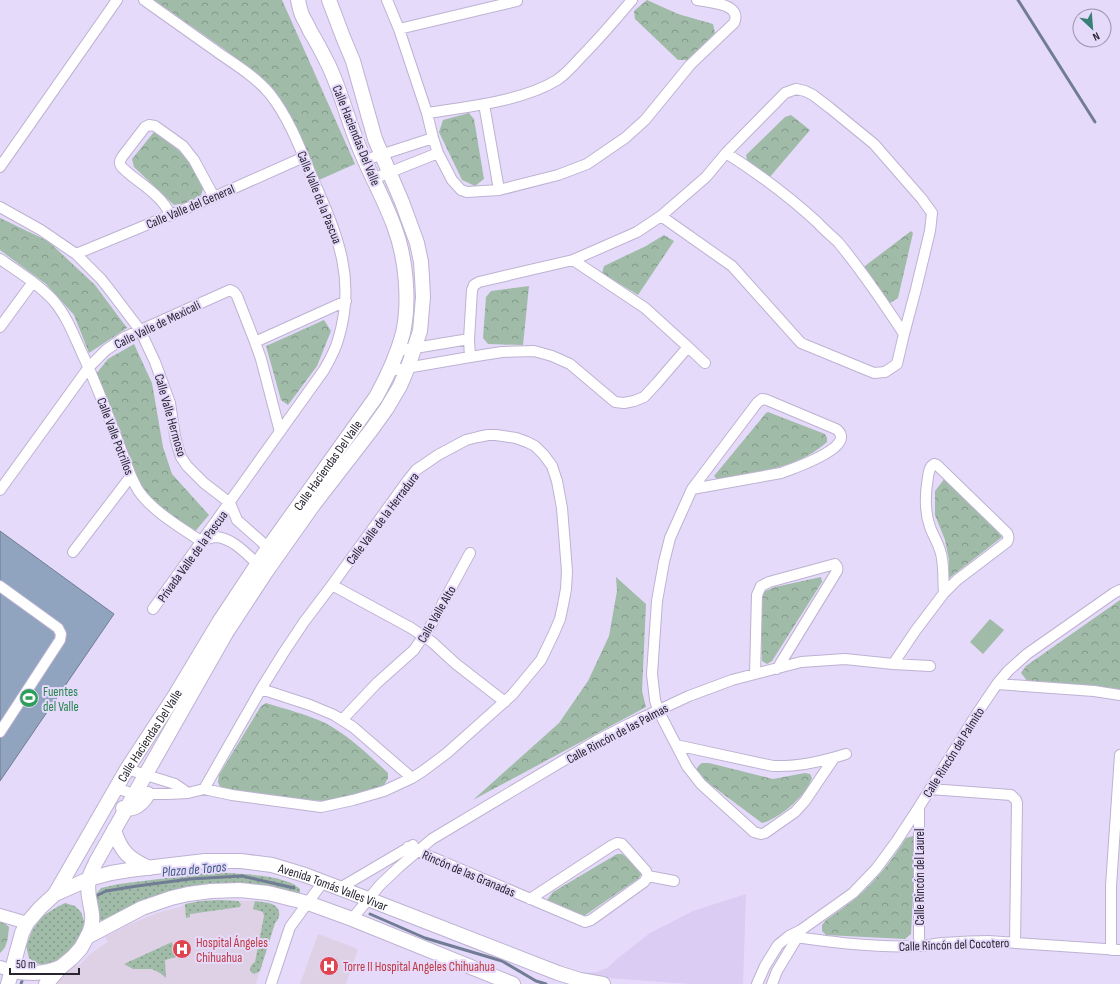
<svg xmlns="http://www.w3.org/2000/svg" width="1120" height="984" font-family="'Sofia Sans Condensed',sans-serif">
<style>
.built{fill:#daccf2}
.medical{fill:#dfd1e5}
.grass{fill:url(#grass-dots)}
.park{fill:url(#park-crowns)}
.pitch{fill:#a0bba8}
.water{fill:#90a3bf;stroke:#717d94}
.lines{fill:none;stroke-linecap:round;stroke-linejoin:round}
.stream{stroke:#717d94;stroke-width:3}
.minor-casing{stroke:#beb2d2;stroke-width:12}
.tertiary-casing{stroke:#beb2d2;stroke-width:14}
.secondary-casing{stroke:#beb2d2;stroke-width:16}
.minor{stroke:#fff;stroke-width:10}
.tertiary{stroke:#fff;stroke-width:12}
.secondary{stroke:#fff;stroke-width:14}
.labels{text-anchor:middle;stroke-width:4;stroke-linejoin:round;paint-order:stroke}
.street-label{font-size:13px;fill:#282430;stroke:#e6dafb}
.leisure-label{font-size:13px;fill:#27864d;stroke:#e6dafb;text-anchor:start}
.health-label{font-size:13px;fill:#be3a42;stroke:#e6dafb;text-anchor:start}
.water-label{font-size:14px;font-style:italic;fill:#3b5881;stroke:#e6dafb}
</style>
<defs>
<pattern id="grass-dots" width="8" height="8" patternUnits="userSpaceOnUse"><rect width="8" height="8" fill="#a0bba8"/><path d="M2 2h.1M6 6h.1" fill="none" stroke="#829889" stroke-width="1.8" stroke-linecap="round"/></pattern>
<pattern id="park-crowns" width="20" height="18" patternUnits="userSpaceOnUse"><rect width="20" height="18" fill="#a0bba8"/><path d="M2 6a3 3 0 1 1 6 0M12 15a3 3 0 1 1 6 0" fill="none" stroke="#829889"/></pattern>
</defs>
<rect width="100%" height="100%" fill="#e6dafb"/>
<path class="built" d="M746,894L743,984H691L592,977L583,973L597,972L607,968L617,959L650,933L693,911Z"/>
<path class="medical" d="M220,900L255,901L271,904L276,907L279,911L280,915L278,920L275,923L256,984H55L72,964L78,966L89,955L107,942L105,937L130,924L157,913L180,907L185,904L201,901Z
M318,934L358,949L346,984H300Z"/>
<path class="grass" d="M215,872C236,874 286,874 300,889V894L297,897L242,888L103,922L97,918L95,895L101,888L119,884Z
M220,900L238,901L241,904L240,907L190,914V917L186,918L185,904L201,901Z
M255,901C260,902 267,902 272,904C281,908 281,917 275,923L260,971C252,978 245,968 255,962L264,916L263,912L253,909Z
M65,903L75,906L81,912L85,924L80,939L69,953L58,961L46,966L36,963L29,958L26,946L32,931L41,917L57,907Z
M172,942L176,957L165,960L166,978L160,973L152,969H133L124,964Z"/>
<path class="park" d="M154,0H282L355,164L319,180L285,111L262,80L224,49Z
M647,0L678,14L713,24L715,33L687,60H678L635,19L634,11Z
M469,113L474,119L484,179L475,186L462,180L439,132L443,120Z
M791,115L810,130L769,178L747,160L746,155L785,117Z
M154,132L169,142L187,158L200,178L203,189L201,195L185,203L174,205L134,167L132,159Z
M0,218L48,241L95,285L127,328L89,353L74,315L46,284L0,250Z
M911,231L913,233L898,298L890,303L883,300L861,269Z
M664,235L674,241L638,295L602,273L604,266L646,246Z
M529,286L523,345L488,344L483,338L486,297L491,291Z
M324,320L331,331L317,366L288,405L281,400L266,346Z
M134,344L152,383L163,447L172,474L209,515L192,535L150,503L134,478L96,374L108,359Z
M768,412L825,434L827,438V442C797,469 756,472 718,480L714,476L766,413Z
M948,474L1002,537L948,579L949,560L945,540L935,515V491Z
M616,577L646,604L642,691L646,707L473,800L559,723L588,681L609,636L617,591Z
M821,577L822,582L772,661L767,664L762,661L760,600L765,591L775,587Z
M1120,600V695L1028,682L1021,673L1026,666Z
M266,703C285,709 306,714 325,723C348,735 369,755 388,773V778L383,787L366,794L323,801L286,798L221,789L218,782L219,775L261,706Z
M702,763H709L773,779L805,773L810,774L812,778C809,786 803,795 796,801C789,809 772,821 762,823L699,776C696,770 696,767 702,763Z
M913,836L916,840L911,934L905,939L826,935L822,931V925L826,920C836,913 846,906 856,898C876,881 892,860 906,838Z
M617,854H622L639,867L642,873L639,878L584,916L550,905L547,900L553,892Z
M0,921L3,922L9,927C8,936 8,947 0,953Z"/>
<path class="pitch" d="M990,619L1004,630L983,654L970,642Z"/>
<path class="water" d="M0,531L114,614L0,781Z"/>
<g class="lines">
<path class="stream" d="M1018,0L1095,122
M96,896L106,891L137,886L190,879L242,876L294,888
M370,914L425,938L502,961L536,981L546,984
M21,984L22,981"/>
<g class="minor-casing">
<path id="minor" d="M144,0C168,17 192,34 216,51C234,64 255,76 270,94C288,117 299,145 310,172C335,230 358,276 338,340C335,351 329,361 324,370L153,609
M387,0L399,29L427,113C467,107 523,101 557,80C566,74 574,65 581,57C599,39 615,20 632,0
M399,29L517,1
M484,104L499,190
M427,113L433,138L438,153L452,180L461,190L467,192L499,190L558,175L587,164L625,138L645,120L690,65L734,23C743,4 709,2 697,0
M726,153C759,174 790,197 818,223C824,230 832,236 838,242C862,271 883,302 904,334
M365,160L433,138
M0,167L117,0
M373,179L438,153
M0,207L41,230L76,254L101,279L112,293L140,330L155,362L170,403L175,436L178,448L181,457L187,466L204,483L230,503L237,520L272,551
M170,215C165,200 145,186 133,177C130,174 124,170 121,166C119,163 120,160 122,157L145,127L149,125L155,126L183,146L194,160L214,197
M76,254L214,197L304,157
M0,259C19,272 38,284 53,300C66,315 73,333 81,351C100,391 115,434 131,476C133,480 135,485 138,490C151,510 181,528 201,541C205,540 211,537 216,537C234,538 249,557 262,568
M573,260L645,308L688,347L705,363
M0,327L33,282
M255,342L346,301
M397,351L469,339
M470,357L469,339L472,290L474,285L479,282L573,260L637,232L661,216L706,177L726,153L785,93L796,89L805,91L813,95L830,108L874,144L922,199L932,213L930,231L916,289L904,334L897,364L885,372L874,373L801,343L732,266L661,216
M389,371L470,357L502,352L534,351L552,356L570,364L615,402L624,403L634,401L644,397L657,383L688,347
M692,489L781,473C792,469 860,446 836,429L767,400L762,399L757,403L692,489L670,538L664,562L657,601L652,674L655,700L658,710L687,766L701,784L754,832L761,834L765,833L795,812L805,801L834,758
M0,490L89,367L106,350L125,337L230,290L234,292L237,296L255,342L261,359L280,432
M73,552L131,476
M332,585L411,628L432,642L456,664L505,702
M0,586L58,628L61,634L60,640L0,732
M893,664L916,630L944,593L957,580L1007,542C1009,538 1009,537 1007,533L937,465L934,464C929,467 929,472 928,477C925,494 924,510 930,527C934,538 941,547 942,559C944,570 943,582 944,593
M755,674L757,595L761,586L769,582L835,564C837,566 838,568 837,571L777,669
M997,684L1094,691L1120,695
M261,689L310,705L334,715L353,727L412,778
M342,720L377,683L414,650L431,625L470,553
M676,745L773,766C796,767 824,761 846,754
M127,769L175,784L188,793
M116,788L134,794H168L188,793L204,789L232,795L321,807L353,800L384,791L412,778L423,771L447,753L512,695L541,660L554,633L560,619L563,605L566,589L567,571L562,508L557,481L552,466L544,455L535,446L527,442L516,438L496,435H488L478,437L466,440L438,455L416,470L408,480L332,585L304,622L284,652L261,689L204,789
M930,789L1011,795L1016,800L1017,803L1015,943
M919,807V946
M408,847L585,922L591,920L644,882L648,876
M648,876L674,881
M340,888L413,845
M530,899L611,846L617,843L622,844L646,871L648,876
M352,919L380,885L399,867L432,839L596,741L629,724L689,696L732,680L801,662L845,659L893,664L930,666
M789,936C831,942 875,948 918,946C926,946 934,944 942,943C957,942 973,941 988,941L1120,950
M1111,950V886L1120,755
M271,984L290,927L323,882
M757,984L765,966L778,945L789,936L801,930L853,893L876,869L896,842L919,807L978,712L997,684L1008,671L1027,654L1114,593L1120,590
M772,984L777,971L800,933"/>
</g>
<g class="tertiary-casing">
<path id="tertiary" d="M0,915L27,923
M0,967L12,971"/>
</g>
<g class="secondary-casing">
<g id="secondary">
<path d="M123,808C134,811 143,803 148,794"/>
<path d="M114,830C121,852 129,859 149,868"/>
<path id="s1" d="M55,894L89,879L111,873L129,870L205,861H241L272,865L305,875L368,899L558,973L580,980L603,984"/>
<path d="M87,937C100,913 84,902 89,879C90,873 94,867 96,862L226,633L266,572L314,504L372,429L387,408L400,386L408,367L420,331L423,297L422,277L421,262L417,243L402,202L375,139L353,61L343,37L329,0"/>
<path d="M12,971C31,974 43,974 61,967"/>
<path id="s2" d="M8,984L22,933L27,923L40,908L55,894L127,769L174,697L219,622L268,548L376,397C387,377 397,356 403,333C410,301 406,257 394,226C385,201 372,178 362,154C349,125 342,94 329,66C323,54 317,42 310,31C308,25 304,20 302,15C300,10 299,5 298,0"/>
<path d="M46,984L61,967L73,957L81,948L87,937L142,908L171,898L188,894L211,891L240,890L268,893L308,903L352,919L513,984"/>
</g>
</g>
<use href="#minor" class="minor"/>
<use href="#tertiary" class="tertiary"/>
<use href="#secondary" class="secondary"/>
</g>
<defs>
<g id="stadium-disc" transform="scale(1)"><circle r="9.5" fill="#2e9e5b" stroke="#e6dafb"/><path d="M0-5a6.5 5 0 1 0 0 10a6.5 5 0 1 0 0-10ZM-3.5-1.8h7v3.6h-7Z" fill="#fff"/></g>
<g id="hospital-disc" transform="scale(1)"><circle r="9.5" fill="#e0444e" stroke="#e6dafb"/><path d="M-5-5h3v3.5h4V-5h3V5h-3V1.5h-4V5h-3Z" fill="#fff"/></g>
</defs>
<g fill-rule="evenodd">
<use href="#stadium-disc" x="29" y="698"/>
<use href="#hospital-disc" x="182" y="949"/>
<use href="#hospital-disc" x="329" y="966"/>
</g>
<g class="labels">
<g class="street-label">
<text transform="translate(357 135) rotate(68)" y="5">Calle Haciendas Del Valle</text>
<text transform="translate(320 197) rotate(68)" y="5">Calle Valle de la Pascua</text>
<text transform="translate(190 206) rotate(-23)" y="5">Calle Valle del General</text>
<text transform="translate(157 324) rotate(-26)" y="5">Calle Valle de Mexicali</text>
<text transform="translate(171 415) rotate(74)" y="5">Calle Valle Hermoso</text>
<text transform="translate(116 436) rotate(69)" y="5">Calle Valle Potrillos</text>
<text dy="5" stroke="none"><textPath href="#s2" startOffset="613">Calle Haciendas Del Valle</textPath></text>
<text transform="translate(382 518) rotate(-53)" y="5">Calle Valle de la Herradura</text>
<text transform="translate(192 556) rotate(-54)" y="5">Privada Valle de la Pascua</text>
<text transform="translate(436 614) rotate(-60)" y="5">Calle Valle Alto</text>
<text transform="translate(617 733) rotate(-28)" y="5">Calle Rincón de las Palmas</text>
<text dy="5" stroke="none"><textPath href="#s2" startOffset="289">Calle Haciendas Del Valle</textPath></text>
<text transform="translate(953 752) rotate(-58)" y="5">Calle Rincón del Palmito</text>
<text transform="translate(469 873) rotate(23)" y="5">Rincón de las Granadas</text>
<text transform="translate(919 877) rotate(-90)" y="5">Calle Rincón del Laurel</text>
<text dy="5" stroke="none"><textPath href="#s1" startOffset="287">Avenida Tomás Valles Vivar</textPath></text>
<text transform="translate(954 944) rotate(-2)" y="5">Calle Rincón del Cocotero</text>
</g>
<g class="leisure-label">
<text x="43" y="696">Fuentes<tspan x="43" dy="15">del Valle</tspan></text>
</g>
<g class="health-label">
<text x="196" y="947">Hospital Ángeles<tspan x="196" dy="15">Chihuahua</tspan></text>
<text x="343" y="971">Torre II Hospital Angeles Chihuahua</text>
</g>
<g class="water-label">
<text transform="translate(194 869) rotate(-5)" y="5">Plaza de Toros</text>
</g>
</g>
<g transform="translate(1092 28) rotate(154)"><circle r="19" fill="#e6dafb" stroke="#9a91aa"/>
<path d="M0-3L7 15L0 10L-7 15Z" fill="#387f76"/>
<text y="-6" font-size="11" font-weight="bold" text-anchor="middle" fill="#282430">N</text>
</g>
<path d="M10 968v6h69v-6" fill="none" stroke="#282430" stroke-width="2"/>
<text x="16" y="968" font-size="12" fill="#282430" stroke="#e6dafb" stroke-width="3" paint-order="stroke">50 m</text>
</svg>
